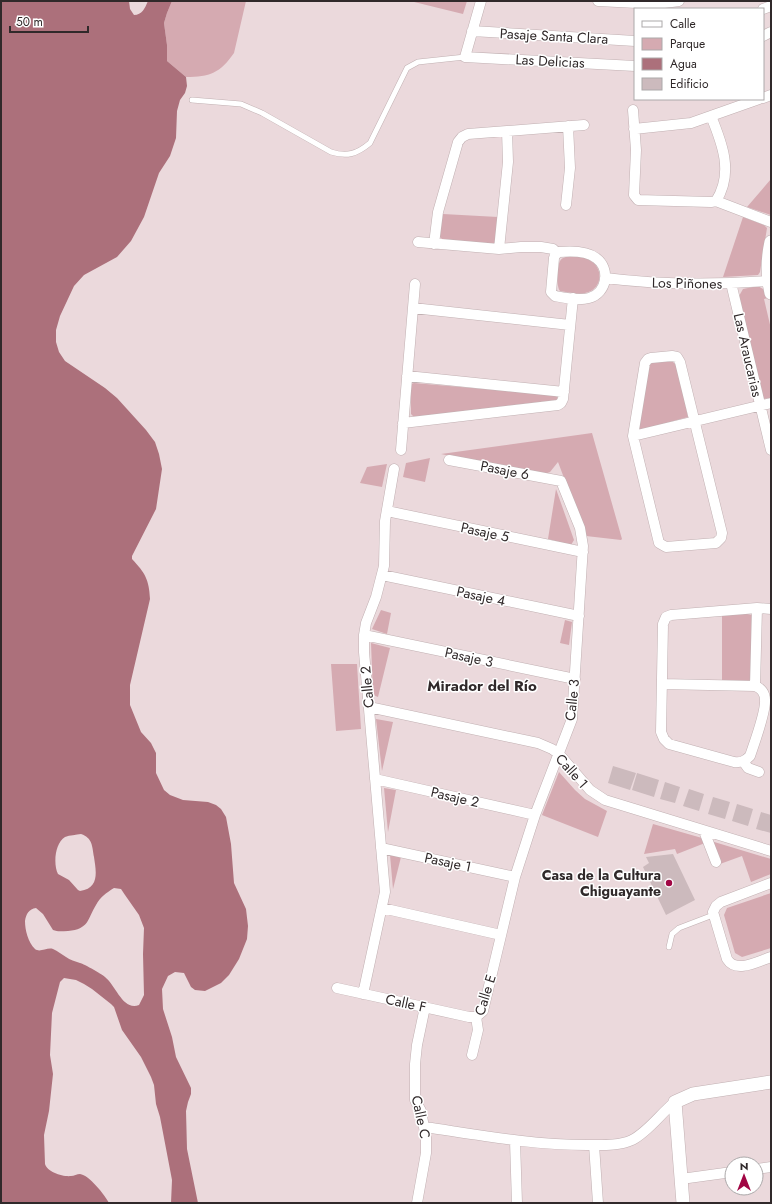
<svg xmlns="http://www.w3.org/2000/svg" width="772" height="1204" font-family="Jost,sans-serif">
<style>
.green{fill:#d5aab1}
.water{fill:#ac707b;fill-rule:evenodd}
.building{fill:#ccbabd}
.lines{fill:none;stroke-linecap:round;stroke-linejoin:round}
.service-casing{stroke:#c1b0b2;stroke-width:6}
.minor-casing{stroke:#c1b0b2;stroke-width:11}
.tertiary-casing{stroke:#c1b0b2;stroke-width:14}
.service{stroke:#fff;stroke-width:5}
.minor{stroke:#fff;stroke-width:10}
.tertiary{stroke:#fff;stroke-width:13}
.poi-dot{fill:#a10644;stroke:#fff;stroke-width:1.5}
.labels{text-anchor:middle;stroke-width:3;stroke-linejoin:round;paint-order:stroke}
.street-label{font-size:14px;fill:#30292a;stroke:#fff}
.poi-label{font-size:14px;font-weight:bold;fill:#30292a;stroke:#fff;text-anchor:end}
.neighbourhood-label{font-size:15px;font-weight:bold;fill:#30292a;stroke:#fff}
</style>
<rect width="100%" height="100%" fill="#ebd9dc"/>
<path class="green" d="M172,1H246L234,53C220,73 210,77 186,77L167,61V45L164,23L167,13Z
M410,1H467L463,14Z
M771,179V215L747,207Z
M443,214L498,217L496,242L492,244L442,239L439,236Z
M743,217L764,225L767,228L760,272L758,275L723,277Z
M566,257C572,257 581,256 587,259C604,265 604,289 585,293C578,295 567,292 560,291C556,286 557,267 560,261C562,258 563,258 566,257Z
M758,286L763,289L768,298L764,299L771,329V398L763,399L739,296L743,289Z
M653,362H673L677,366L688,417L637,431L648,365Z
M414,383L555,395L558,398L557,400L414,417L411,414V384Z
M592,433L622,539L621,540L586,536L558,462L550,472L542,475L441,454Z
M430,458L425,482L403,477L406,463Z
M387,464L382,487L360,483L367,467Z
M556,489L574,540L571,545L548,539Z
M381,610L391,613L387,634L372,629Z
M747,614L752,615L751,677L749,682L722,681V615Z
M565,620L572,622L569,645L560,643Z
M371,643L390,648L378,697L373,695Z
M331,664H357L361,729L336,731Z
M376,719L393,722L382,771Z
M559,772L575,790L585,799L607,811L598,837L542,815Z
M384,788L396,790L388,832Z
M653,824L702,838L705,843L677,854L675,849L644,854Z
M711,841L771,859V874L751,882L742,856L720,864Z
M390,855L401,857L393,889Z
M771,893V948L742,957L735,953L724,915L727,908Z"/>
<path class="water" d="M1,1H129L130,9L134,15C142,15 145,8 148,1H172L167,13L164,23L167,45V61L186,77L187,86L185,93L180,100L177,111L176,138L170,156L159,173L144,217L131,241L117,257L84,275L74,286L60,316L56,330V342L59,352L65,361L105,388L117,398L146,430L155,442L159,454L162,469L156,509L132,556V559C145,573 149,579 150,599L130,685V705L141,732L151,743L156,753V773L164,790L170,795L183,800L208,802L216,805L221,809L226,817L231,844L234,883L246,909L248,926L247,939L239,959L229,975L221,983L205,991L195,990L191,987L184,973L175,972L168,976L162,989L163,1009L172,1037L176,1057L191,1088V1094L188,1102L186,1111L187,1149L198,1203H171L172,1180L160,1117L156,1104L154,1085L151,1077L141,1057L122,1030L114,1007L111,1004L92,989L84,984L76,980L64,978L60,982L52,1013L50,1055L53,1074L49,1111L44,1135L45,1164C47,1172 63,1177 71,1176C74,1176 77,1174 80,1174C89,1175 105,1195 109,1203H1ZM81,834C93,838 92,847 94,857C96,871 100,888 80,891L78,890L69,880L58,874C53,864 55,843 65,837C70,835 76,835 81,834ZM114,888L121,889L125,895L139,915L144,928L143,954L144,995L139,1005C123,1011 116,986 106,978C104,975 84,964 80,963C75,961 70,960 66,957C61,954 58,951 53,949C47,947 40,953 35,949C28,942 25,930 25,921C26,914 29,909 36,908L43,914L53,930C58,932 62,931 68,931C89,929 87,920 96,905C100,897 106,893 114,888Z"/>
<path class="building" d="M613,766L636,773L630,790L608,783Z
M637,773L659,780L654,797L632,790Z
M665,782L680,787L675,803L660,799Z
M689,789L704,794L699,811L683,806Z
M713,797L730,802L725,819L708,814Z
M737,804L753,809L748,826L732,821Z
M761,812L771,815V833L756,829Z
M673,854L695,900L666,915L643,867L649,863L646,857Z"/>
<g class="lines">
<g class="service-casing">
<path id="service" d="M192,100L241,104L262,113L331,152C347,157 357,154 370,143L407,68L418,62L465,57
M669,947L672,934L679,928L713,915"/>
</g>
<g class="minor-casing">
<path id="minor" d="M481,1L465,57L635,66
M598,1L657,4L679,1
M763,9L771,6
M472,31L635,41
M763,36L771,32
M763,98L771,95
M633,110L636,150L634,195L638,200L711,202L716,201L771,222
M711,116C722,143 734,173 716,201
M634,129L691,123L759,99
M566,205L570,168L568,126
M418,242L499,249L521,247H541L553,249L557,253
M434,244L438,212L458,142L462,137L468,134L584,125
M499,249L508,162L507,131
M559,252C570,251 587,251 596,258C611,269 607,293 589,298C579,301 565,298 555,296L551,292L554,258L555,255Z
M605,278C661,285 712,285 768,281
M731,283L771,450
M413,308L570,325
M672,356L677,357L680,362L722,533L721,538L716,543L666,547L659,543L633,436L645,363L648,359L651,358Z
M407,376L564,392
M403,423L558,405L561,403L563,399L573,298
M633,436L771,403
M401,450L415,284
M449,460L561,481L580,528L583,546L572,719L535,815L515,877L483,1011L476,1017
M387,511L583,552
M382,575L579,616
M364,635L575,679
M662,684L755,686C761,688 765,693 765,700C766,712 754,744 750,756C745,761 741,763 734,762L669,744L664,739L661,732L663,624L666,617L671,615L757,608L771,609
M755,686L757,608
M369,707L538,743L552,749L559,754L590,790L605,800L771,851
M743,761L748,768L759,772
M375,779L535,815
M704,831L716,862
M381,848L515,877
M771,883L721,902L716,906L713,912L727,959C736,974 759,961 771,957
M382,908L501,935
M337,988L469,1017H476
M363,994L385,892L364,652V635L366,623L376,597L384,566L385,521L394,469
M472,1055L478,1030L476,1017
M425,1127C479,1135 533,1145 587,1145C602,1145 619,1146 632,1140C648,1132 661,1113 675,1102
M515,1141L517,1203
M594,1145L598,1203
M756,1169L771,1167
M681,1179L732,1172
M417,1203L426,1153V1138L421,1111L415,1100V1064L417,1045L425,1007"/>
</g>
<g class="tertiary-casing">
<path id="tertiary" d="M771,242C767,260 767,276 771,293
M683,1203L675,1102L693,1094L771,1082"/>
</g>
<use href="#service" class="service"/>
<use href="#minor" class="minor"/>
<use href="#tertiary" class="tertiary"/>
</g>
<circle class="poi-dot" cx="669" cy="883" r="4"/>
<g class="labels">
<g class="street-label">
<text transform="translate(554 36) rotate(3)" y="5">Pasaje Santa Clara</text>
<text transform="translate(550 61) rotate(3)" y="5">Las Delicias</text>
<text transform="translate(687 283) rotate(1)" y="5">Los Piñones</text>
<text transform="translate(748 355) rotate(77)" y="5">Las Araucarias</text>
<text transform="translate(505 470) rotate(11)" y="5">Pasaje 6</text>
<text transform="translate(485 532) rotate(12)" y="5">Pasaje 5</text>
<text transform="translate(481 596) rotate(12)" y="5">Pasaje 4</text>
<text transform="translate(469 657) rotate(12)" y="5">Pasaje 3</text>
<text transform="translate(367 687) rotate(-95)" y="5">Calle 2</text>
<text transform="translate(572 700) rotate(-84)" y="5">Calle 3</text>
<text transform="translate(572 771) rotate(48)" y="5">Calle 1</text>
<text transform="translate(455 797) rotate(13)" y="5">Pasaje 2</text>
<text transform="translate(448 862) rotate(12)" y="5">Pasaje 1</text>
<text transform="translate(485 995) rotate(-73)" y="5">Calle E</text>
<text transform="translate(406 1003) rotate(12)" y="5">Calle F</text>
<text transform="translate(421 1117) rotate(78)" y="5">Calle C</text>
</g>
<g class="poi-label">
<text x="661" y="880">Casa de la Cultura<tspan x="661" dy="16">Chiguayante</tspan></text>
</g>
<g class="neighbourhood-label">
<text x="482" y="691">Mirador del Río</text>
</g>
</g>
<rect width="772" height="1204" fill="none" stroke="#30292a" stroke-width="4"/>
<rect x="634" y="8" width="130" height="92" fill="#ffffff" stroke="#aca9aa"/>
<rect x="642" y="21" width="20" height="6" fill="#ffffff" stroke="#aca9aa"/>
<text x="670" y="28" font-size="12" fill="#30292a">Calle</text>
<rect x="642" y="38" width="20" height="12" fill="#d5aab1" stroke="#aca9aa"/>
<text x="670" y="48" font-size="12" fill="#30292a">Parque</text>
<rect x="642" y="58" width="20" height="12" fill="#ac707b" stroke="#aca9aa"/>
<text x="670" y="68" font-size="12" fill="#30292a">Agua</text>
<rect x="642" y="78" width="20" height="12" fill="#ccbabd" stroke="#aca9aa"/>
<text x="670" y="88" font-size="12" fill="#30292a">Edificio</text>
<g transform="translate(744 1176)"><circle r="19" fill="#ffffff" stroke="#aca9aa"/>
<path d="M0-3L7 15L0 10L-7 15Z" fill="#a10644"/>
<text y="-6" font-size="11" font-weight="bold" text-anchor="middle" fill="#30292a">N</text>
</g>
<path d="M10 26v6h78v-6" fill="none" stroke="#30292a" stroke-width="2"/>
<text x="16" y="26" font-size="12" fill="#30292a" stroke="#ffffff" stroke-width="3" paint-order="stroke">50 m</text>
</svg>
